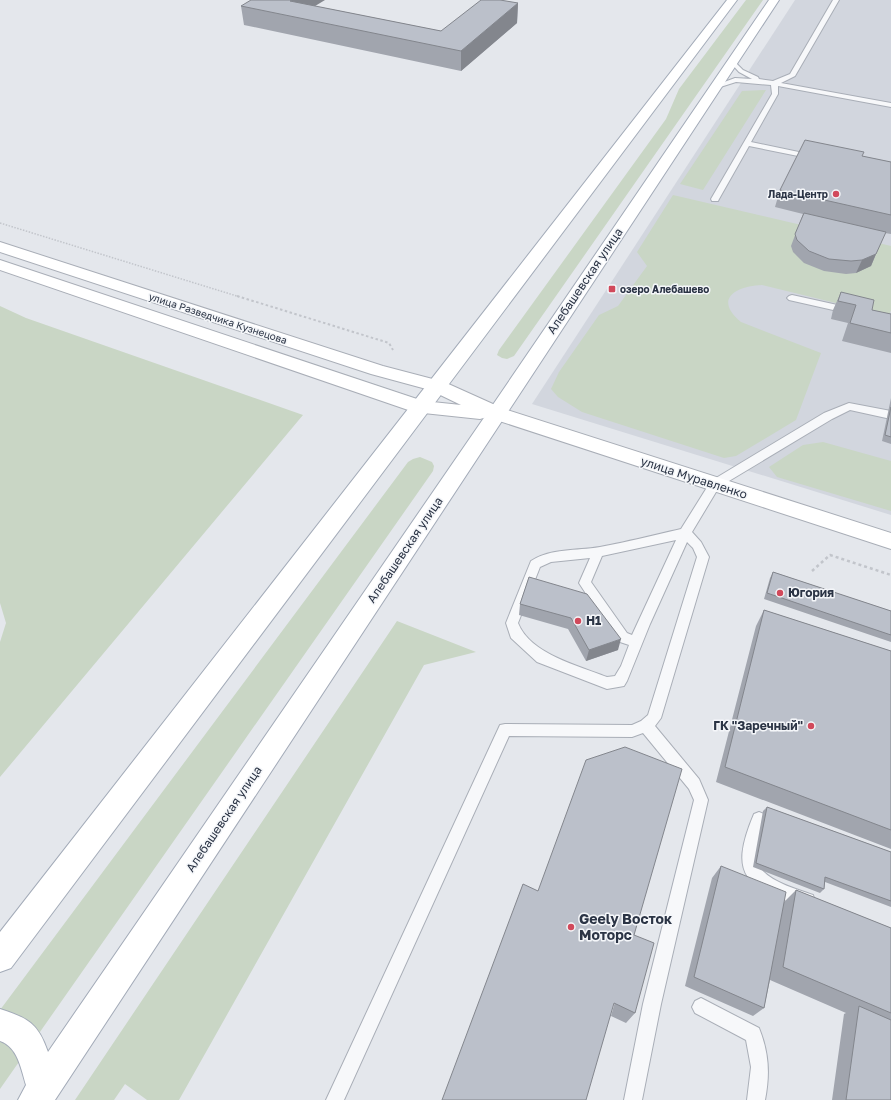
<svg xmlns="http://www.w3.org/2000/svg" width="891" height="1100" font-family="'Golos Text',sans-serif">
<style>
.built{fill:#d2d6de}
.green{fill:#c9d6c5}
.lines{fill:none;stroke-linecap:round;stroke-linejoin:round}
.lane-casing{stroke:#a9aeb7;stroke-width:2}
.secondary-casing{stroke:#a9aeb7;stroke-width:2}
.primary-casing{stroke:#a3abb8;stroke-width:2}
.path-far2{stroke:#c2c5cb;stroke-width:1.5;stroke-dasharray:1.5 1.5;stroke-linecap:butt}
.path-far1{stroke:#c2c5cb;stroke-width:2;stroke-dasharray:2.5 2.5;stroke-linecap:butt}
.path{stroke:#c2c5cb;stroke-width:2.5;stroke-dasharray:3 3;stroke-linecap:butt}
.lane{fill:#f7f8fa;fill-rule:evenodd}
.secondary{fill:#fff;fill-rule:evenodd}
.primary{fill:#fff;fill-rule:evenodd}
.wall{fill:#a1a5ae}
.shaded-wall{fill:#83868d}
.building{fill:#bbc0ca;stroke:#83868d}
.poi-dot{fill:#d1495b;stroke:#f4f6f9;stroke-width:1.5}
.labels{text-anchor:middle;stroke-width:3;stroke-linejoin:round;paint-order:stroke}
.far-poi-label{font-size:10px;font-weight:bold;fill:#2b3445;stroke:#f4f6f9;text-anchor:end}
.far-street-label{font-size:10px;fill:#2b3445;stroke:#f4f6f9}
.street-label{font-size:12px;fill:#2b3445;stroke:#f4f6f9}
.poi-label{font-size:12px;font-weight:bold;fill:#2b3445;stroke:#f4f6f9;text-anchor:start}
.near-poi-label{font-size:14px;font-weight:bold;fill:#2b3445;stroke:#f4f6f9;text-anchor:start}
</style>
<rect width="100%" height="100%" fill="#e4e7ec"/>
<path class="built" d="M795,0H891V515L532,404Z"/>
<path class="green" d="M746,0H763L514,356L507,359L502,358L497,355L499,350L666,119L679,89Z
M766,90L703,190L680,184L742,91Z
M673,195L891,246V310L889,316L762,285C736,286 713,299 741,322L821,353L796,420L736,456L724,458L582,412L558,397L551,389L559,372L599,315L618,306L647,266L637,252Z
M0,306L26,318L303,415L0,777V642L6,623L0,603Z
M823,442L891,461V511L777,477L769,467L803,445Z
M420,457L432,462L434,466L433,471L0,1089V1010L408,462L413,459Z
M397,621L476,652L424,665L179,1100H147L125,1084L114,1100H75Z"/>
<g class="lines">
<g class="lane-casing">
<path id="lane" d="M833,0H839L795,76L781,83L891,103V107L778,86V94L751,142L813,155L817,157L813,159L749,146L719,199L718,201H712L711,199L772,94L771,85L736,82L714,89L711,87L735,78L752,79L739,72L729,61L732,59L743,70L758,77L759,79L773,81L790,74Z
M792,295L851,308L856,311L851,314L789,300L787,298L789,296Z
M849,403L891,411V419L850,410L832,419L719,487L692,532L701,542L709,557L661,718L655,726L699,779L708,800L661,1004L642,1100H624L643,1004L694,800L689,789L643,733L632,737L509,736L344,1100H326L500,725L505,724L632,725L641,721L648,715L697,557L693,548L687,542L650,624L627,681L624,686L607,689L537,662L511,638L506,623L531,561C551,548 576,551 600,547C627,542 654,535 681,529L711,481L824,413ZM676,540L632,635L627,633L591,582L602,556ZM590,558L579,583L617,641L629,645L621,666L615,676L607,677C579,666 530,654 518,623L540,567L551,562Z
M759,812L764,814C770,826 756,848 757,864C769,882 794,888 813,895L815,901L813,907L807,909C750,887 726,880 754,814Z
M701,998L759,1028C769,1053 770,1074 765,1100H747L751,1067L746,1040L695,1013L692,1007L695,1001Z"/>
</g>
<g class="secondary-casing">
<path id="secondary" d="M0,242L383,366L444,382L504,409L891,533V549L487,417L480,419L414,412L0,270V260L423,401L461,405L430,390L371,374L0,252Z"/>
</g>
<g class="primary-casing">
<path id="primary" d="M727,0H737L11,968L0,972V932Z
M769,0H779L55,1100H18L26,1085C21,1069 18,1047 0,1041V1009C28,1018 38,1023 48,1052L490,409Z"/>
</g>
<path class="path-far2" d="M0,223L240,297"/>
<path class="path-far1" d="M237,296L389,343L393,350"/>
<path class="path" d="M812,571L830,555L891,575"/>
<use href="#lane" class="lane"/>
<use href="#secondary" class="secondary"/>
<use href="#primary" class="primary"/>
</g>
<path class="wall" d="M518,3L517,23L461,71L244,25L241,6H315L441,31Z
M862,156L891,162V234L885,233L871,266L856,273L846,274L824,271L804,263L793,252L791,246L803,214L775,207L780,190Z
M841,292L872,310L891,314V353L842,341L848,323L831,319L833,310Z
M891,398V444L882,441Z
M773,572L891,611V642L764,599L770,578Z
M529,577L618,650L586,661L568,629L519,615L520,604Z
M764,610L891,651V849L716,782L756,626Z
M767,807L891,852V907L825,882L824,889L820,893L753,867L763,811Z
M721,866L784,902L796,890L891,928V1100H832L844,1014L846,1013L770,980L764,1008L753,1016L685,986L712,878Z
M634,935L635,1013L626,1023L611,1016Z"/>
<path class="shaded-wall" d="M292,0H325L297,17L290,1Z
M518,3L517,23L461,71V51Z
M876,254L871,266L856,273L862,260Z
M621,639L618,650L586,661L589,650Z"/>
<path class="building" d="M251,0H292L290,1L441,31L481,0H500L518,3L461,51L241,6Z
M805,140L864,152L862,156L891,162V215L780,190Z
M804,213L886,232L876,254L862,260L851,261L829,259L809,251L797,240L795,234Z
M841,292L874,300L872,310L891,314V333L850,323L856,305L838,301Z
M891,407V437L885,435Z
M773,572L891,611V635L767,593Z
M529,577L587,594L621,639L589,650L571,618L520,604Z
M764,610L891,651V830L725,767Z
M625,747L682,769L634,935L654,943L635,1013L614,1003L586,1100H442L523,884L538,891L586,760Z
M767,807L891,852V901L825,877L824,889L756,863Z
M721,866L786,892L764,1008L694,977Z
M796,890L891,928V1013L783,967Z
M859,1006L891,1020V1100H846Z"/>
<g class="poi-dot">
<circle cx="836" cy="194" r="4"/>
<rect x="608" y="285" width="8" height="8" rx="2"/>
<circle cx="780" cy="593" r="4"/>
<circle cx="578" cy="621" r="4"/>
<circle cx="811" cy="726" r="4"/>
<circle cx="571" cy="927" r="4"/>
</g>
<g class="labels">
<g class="far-poi-label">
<text x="828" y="198">Лада-Центр</text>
<text x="620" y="293" text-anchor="start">озеро Алебашево</text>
</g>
<g class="far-street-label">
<text transform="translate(218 318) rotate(18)" y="4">улица Разведчика Кузнецова</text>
</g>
<g class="street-label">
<text transform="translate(585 281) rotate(-56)" y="4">Алебашевская улица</text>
<text transform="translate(694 478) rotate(18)" y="4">улица Муравленко</text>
<text transform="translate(405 550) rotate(-56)" y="4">Алебашевская улица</text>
<text transform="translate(224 819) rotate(-56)" y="4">Алебашевская улица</text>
</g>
<g class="poi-label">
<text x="788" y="597">Югория</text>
<text x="586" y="625">Н1</text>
<text x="803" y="730" text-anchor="end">ГК "Заречный"</text>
</g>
<g class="near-poi-label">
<text x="579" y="924">Geely Восток<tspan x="579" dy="16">Моторс</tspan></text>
</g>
</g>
</svg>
